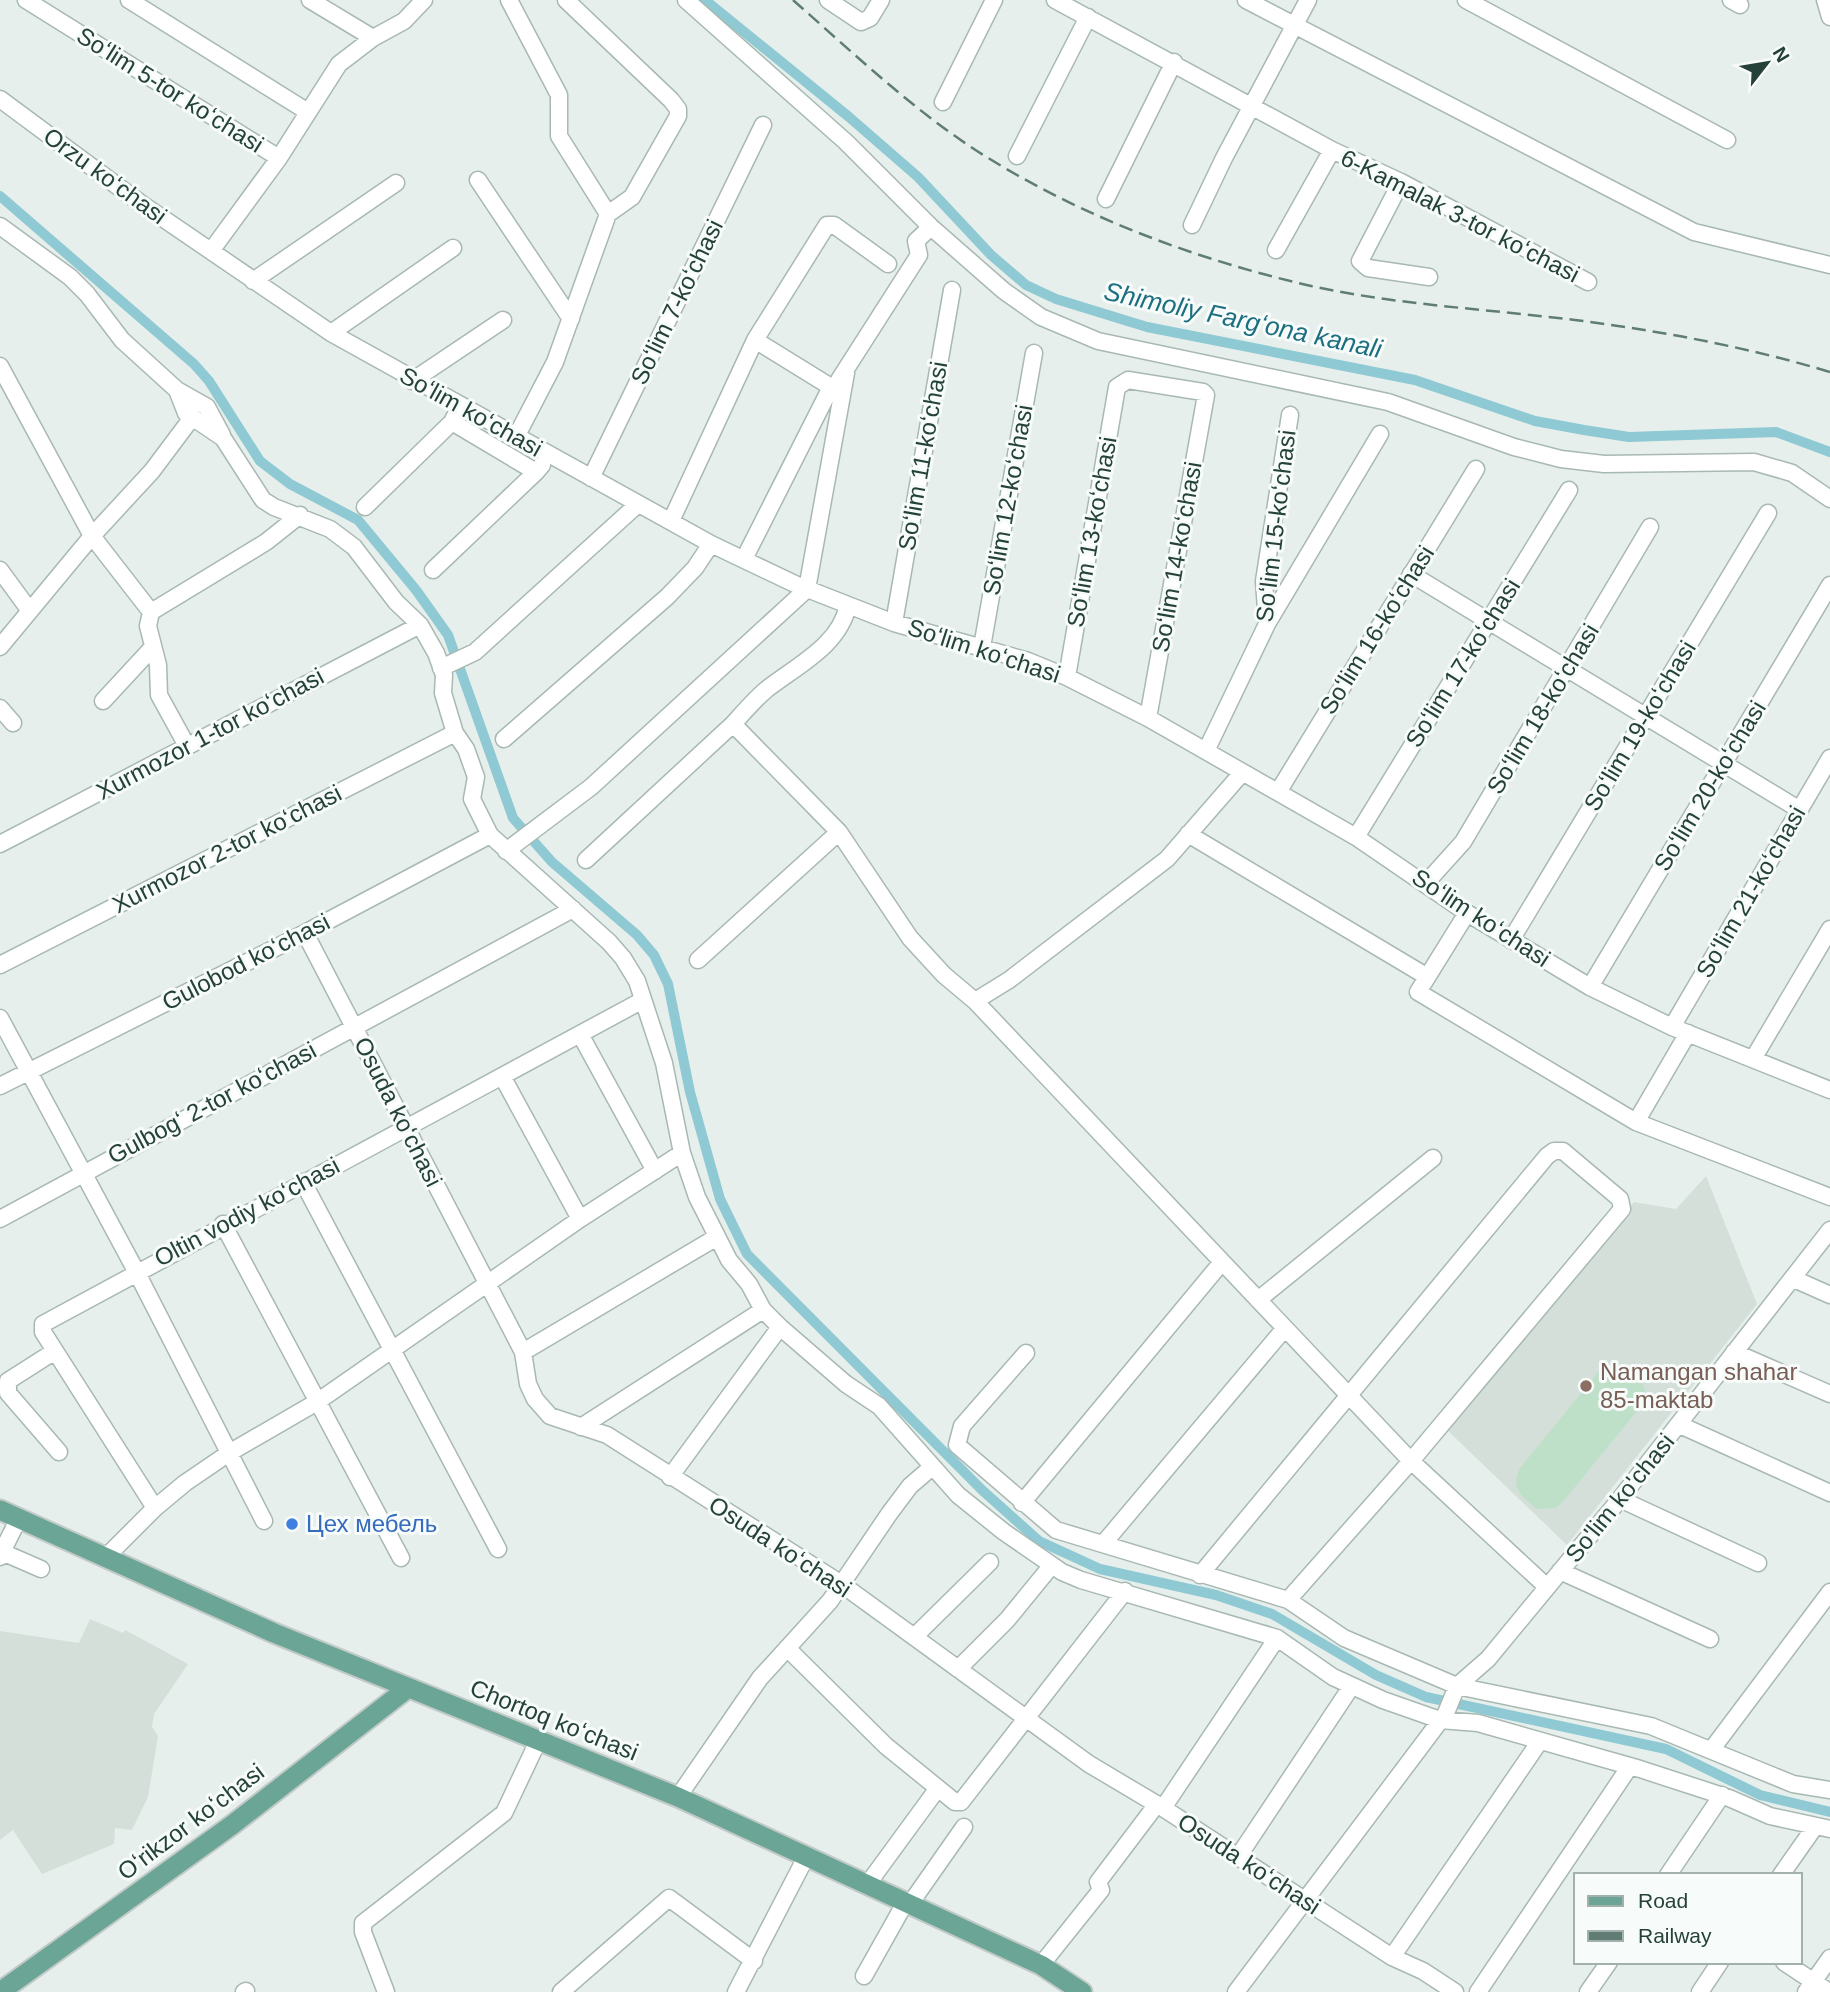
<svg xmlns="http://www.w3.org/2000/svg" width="1830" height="1992" font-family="Arial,sans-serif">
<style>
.built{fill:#d4dfda}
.pitch{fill:#bfe0c8}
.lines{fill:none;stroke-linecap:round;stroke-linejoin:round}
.canal{stroke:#8ec9d4;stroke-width:10}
.minor-casing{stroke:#a8b8b2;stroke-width:19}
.major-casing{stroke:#c2cac8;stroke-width:23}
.minor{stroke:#fff;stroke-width:16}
.major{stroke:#6aa596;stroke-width:19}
.rail{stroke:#5f7d75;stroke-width:2.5;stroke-dasharray:14 7;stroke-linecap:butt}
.education-dot{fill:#8d6e63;stroke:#f7fbf9;stroke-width:2.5}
.shop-dot{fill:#3f7fe0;stroke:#f7fbf9;stroke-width:2.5}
.labels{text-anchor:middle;stroke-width:6;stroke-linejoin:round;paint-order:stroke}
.street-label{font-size:24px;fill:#24423a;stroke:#f7fbf9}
.education-label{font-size:24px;fill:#785e54;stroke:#f7fbf9;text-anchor:start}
.shop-label{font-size:24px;fill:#366cbe;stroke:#f7fbf9;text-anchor:start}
.water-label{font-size:26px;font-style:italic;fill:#1c6f80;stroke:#f7fbf9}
</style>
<rect width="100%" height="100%" fill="#e6efeb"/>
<path class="built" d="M1706,1176L1757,1304L1567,1545L1444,1427L1634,1202L1676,1209Z
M90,1619L123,1633L125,1630L188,1664L154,1714L152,1727L158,1736L148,1797L132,1830L115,1828L114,1844L42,1874L13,1830L0,1840V1631L79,1643Z"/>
<path class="pitch" d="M1613,1364C1629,1365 1648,1383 1646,1400L1562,1503L1555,1508L1537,1509C1521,1496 1510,1489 1520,1468L1600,1370Z"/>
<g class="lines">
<path class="canal" d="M705,0L849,117L918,177L991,255L1026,285L1056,299L1147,327L1415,380L1535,421L1584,430L1629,437L1776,432L1830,452
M0,196L194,364L209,381L260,461L290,484L358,520L416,590L448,635L513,818L552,862L637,935L654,955L668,984L690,1092L720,1199L747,1254L982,1490L1039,1541L1100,1569L1216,1595L1272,1614L1376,1675L1426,1697L1666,1749L1760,1795L1830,1812"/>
<g class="minor-casing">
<path id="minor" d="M26,0L279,158
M129,0L308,112
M310,0L373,38
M509,0L559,95V136L608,214
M686,0L846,142L931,227L1004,291L1041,317L1098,341L1388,402L1514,447L1561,459L1604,464L1754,462L1792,473L1830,499
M828,0L861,22L870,18L881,0
M1055,0L1332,150L1401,182L1588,282
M1246,0L1694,232L1830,265
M1466,0L1727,140
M1731,0L1740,5
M1825,0L1830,17
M0,99L139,202L331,333L711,544L797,585L894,623L1028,661L1067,677L1148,718L1356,837L1467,913L1590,987L1672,1027L1830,1090
M943,102L994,0
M1017,156L1088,17
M478,180L571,319
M1401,182L1360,261L1368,268L1429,277
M1106,199L1174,62
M1192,225L1224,158L1308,0
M0,226L70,277L87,294L122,340L177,390L186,413L223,438L263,500L274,507L330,529L354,547L396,602L420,625L436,653L444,675L443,693L455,733L466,749L476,777L472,799L490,835L609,942L623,958L637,981L664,1063L682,1153L697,1197L729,1260L749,1284L763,1310L780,1327L846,1384L879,1406L958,1495L1004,1532L1062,1572L1081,1580L1277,1638L1333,1677L1383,1700L1440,1720L1478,1723L1640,1769L1729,1798L1770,1816L1830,1829
M1276,250L1332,150
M211,251L279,158L339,64L373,38L404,21L424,0
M253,281L396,183
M331,333L453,248
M755,340L827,225H834L888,264
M0,366L92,536L0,647
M839,380L919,255L916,241L931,227
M412,381L503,320
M177,390L207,407L222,435
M452,422L536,472L542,465
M516,437L555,362L608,214L632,197L678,116V109L671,100L566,0
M591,478L763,125
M365,507L452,422L460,406
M671,521L755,340L831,387L744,559
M0,570L30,611
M433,570L536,472
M1411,574L1800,810
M151,612L266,542L300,515
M894,623L952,290
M1267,624L1264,581L1290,415
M982,647L1034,353
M441,668L475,652L638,504
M1067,677L1117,387L1128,380L1203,392L1206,395L1148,718
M103,701L153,647
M0,708L13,723
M733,724C744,712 755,699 767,689C798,665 840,645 848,605
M504,739L667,597L695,568L711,544
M187,746L159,695L158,665L148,626L151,612L92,536L152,471L191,419
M1206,751L1267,624L1380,434
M1242,773L1167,859L1009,980L975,1001L1411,1461L1547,1587
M1278,792L1476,469
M1188,834L1426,976
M1356,837L1569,490
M0,844L420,625
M506,851L591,787L807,589L846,373
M586,860L733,724L839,832L910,938L944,975L975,1001
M1426,883L1463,842L1650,527
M1467,913L1418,992L1636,1122L1688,1033
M305,933L523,1352L528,1384L535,1399L550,1416L607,1435L840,1583L1089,1764L1163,1808L1392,1957L1423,1971L1455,1992
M1511,940L1768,513
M698,960L839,832
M0,965L455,733
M1590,987L1830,585
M0,1018L136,1271L264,1521
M1672,1027L1830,758
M580,1034L655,1171
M1753,1059L1830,929
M502,1076L580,1219
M0,1086L305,933L490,835
M1636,1122L1830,1197
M303,1182L498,1549
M0,1219L573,909
M223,1224L401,1558
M1794,1279L1830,1295
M1258,1300L1433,1158
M55,1351L8,1381V1393L59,1452
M523,1352L717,1237
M1734,1352L1830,1394
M1026,1353L962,1426L957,1445L1056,1530L1288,1600L1344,1638L1457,1686L1651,1726L1793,1784L1830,1790
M1680,1425L1830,1493
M581,1427L763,1310
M670,1477L780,1327
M1620,1499L1758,1563
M1022,1503L1222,1262
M155,1508L43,1332V1324L643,1000
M1103,1544L1285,1328
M2,1552L19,1518
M107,1556L155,1508L185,1483L229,1453L317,1402L580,1219L682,1153
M0,1557L2,1552L41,1569
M1560,1571L1710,1639
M1200,1575L1547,1156L1554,1151H1563L1620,1199L1622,1209L1411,1461L1288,1600
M914,1637L990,1562
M787,1648L886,1746L955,1802H961L1125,1591
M958,1669L1007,1620L1052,1565
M1712,1749L1830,1592
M678,1797L760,1678L830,1601L889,1514L910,1486L932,1467
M1163,1808L1277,1638
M1238,1857L1351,1687
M1668,1875L1722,1795
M1781,1875L1814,1828
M867,1885L938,1788
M910,1904L964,1827
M1392,1957L1540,1741
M1784,1962L1829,1992
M1041,1965L1101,1890L1098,1882L1157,1804
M864,1976L905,1903
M244,1992L246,1991
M386,1992L363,1932V1923L504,1813L539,1739
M561,1992L669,1898L754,1961
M736,1992L806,1857
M1236,1992L1446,1713L1457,1686L1488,1659L1620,1499L1830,1230
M1478,1992L1630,1766
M1588,1992L1609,1962
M1700,1992L1720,1962
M1806,1992L1830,1958"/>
</g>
<g class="major-casing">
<path id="major" d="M0,1510L274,1633L678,1797L1041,1965L1082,1992
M0,1992L232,1825L408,1688"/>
</g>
<use href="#minor" class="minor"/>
<use href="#major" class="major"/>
<path class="rail" d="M793,0C852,52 911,108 977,151C1079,216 1194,259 1311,286C1398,305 1487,309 1575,320C1661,331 1747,347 1830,372"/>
</g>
<circle class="education-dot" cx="1586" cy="1386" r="7"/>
<circle class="shop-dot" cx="292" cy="1524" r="7"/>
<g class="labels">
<g class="street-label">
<text transform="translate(170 90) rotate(32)" y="8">Soʻlim 5-tor koʻchasi</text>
<text transform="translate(105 176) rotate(36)" y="8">Orzu koʻchasi</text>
<text transform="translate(1460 216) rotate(27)" y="8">6-Kamalak 3-tor koʻchasi</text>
<text transform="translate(677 302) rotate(-64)" y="8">Soʻlim 7-koʻchasi</text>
<text transform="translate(471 412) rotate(29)" y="8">Soʻlim koʻchasi</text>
<text transform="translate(923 456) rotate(-80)" y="8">Soʻlim 11-koʻchasi</text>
<text transform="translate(1008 500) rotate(-80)" y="8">Soʻlim 12-koʻchasi</text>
<text transform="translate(1276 526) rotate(-83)" y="8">Soʻlim 15-koʻchasi</text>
<text transform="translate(1092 532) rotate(-80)" y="8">Soʻlim 13-koʻchasi</text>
<text transform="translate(1177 557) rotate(-80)" y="8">Soʻlim 14-koʻchasi</text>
<text transform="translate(1377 630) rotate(-58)" y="8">Soʻlim 16-koʻchasi</text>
<text transform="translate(984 651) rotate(18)" y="8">Soʻlim koʻchasi</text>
<text transform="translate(1463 663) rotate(-58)" y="8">Soʻlim 17-koʻchasi</text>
<text transform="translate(1543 709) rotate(-59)" y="8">Soʻlim 18-koʻchasi</text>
<text transform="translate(1640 726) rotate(-59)" y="8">Soʻlim 19-koʻchasi</text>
<text transform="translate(210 734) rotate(-28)" y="8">Xurmozor 1-tor koʻchasi</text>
<text transform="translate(1710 786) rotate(-59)" y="8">Soʻlim 20-koʻchasi</text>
<text transform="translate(227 849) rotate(-27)" y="8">Xurmozor 2-tor koʻchasi</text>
<text transform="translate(1751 892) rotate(-60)" y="8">Soʻlim 21-koʻchasi</text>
<text transform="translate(1481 918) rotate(33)" y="8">Soʻlim koʻchasi</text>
<text transform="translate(246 962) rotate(-27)" y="8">Gulobod koʻchasi</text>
<text transform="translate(212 1103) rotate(-28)" y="8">Gulbogʻ 2-tor koʻchasi</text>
<text transform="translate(398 1112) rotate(63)" y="8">Osuda koʻchasi</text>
<text transform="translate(247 1212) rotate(-28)" y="8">Oltin vodiy koʻchasi</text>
<text transform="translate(1620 1498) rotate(-51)" y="8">So'lim ko'chasi</text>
<text transform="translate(780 1547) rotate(33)" y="8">Osuda koʻchasi</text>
<text transform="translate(554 1720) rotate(22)" y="8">Chortoq koʻchasi</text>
<text transform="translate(191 1822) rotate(-37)" y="8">Oʻrikzor koʻchasi</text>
<text transform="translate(1249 1864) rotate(33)" y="8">Osuda koʻchasi</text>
</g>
<g class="education-label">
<text x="1600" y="1380">Namangan shahar<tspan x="1600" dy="28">85-maktab</tspan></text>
</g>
<g class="shop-label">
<text x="306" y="1532">Цех мебель</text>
</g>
<g class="water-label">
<text transform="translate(1243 320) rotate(12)" y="9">Shimoliy Fargʻona kanali</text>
</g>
</g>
<rect x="1574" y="1873" width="228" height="91" fill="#f7fbf9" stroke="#a3b1ad" stroke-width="2"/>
<rect x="1588" y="1896" width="35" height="10" fill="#6aa596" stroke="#a3b1ad" stroke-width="2"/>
<text x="1638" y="1908" font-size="21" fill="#24423a">Road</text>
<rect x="1588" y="1931" width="35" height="10" fill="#5f7d75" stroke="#a3b1ad" stroke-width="2"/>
<text x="1638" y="1943" font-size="21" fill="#24423a">Railway</text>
<g transform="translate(1767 63) rotate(59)" stroke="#f7fbf9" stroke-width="5" paint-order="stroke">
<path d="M0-5L12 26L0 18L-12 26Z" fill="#24423a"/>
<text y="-10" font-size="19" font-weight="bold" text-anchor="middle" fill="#24423a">N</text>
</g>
</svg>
